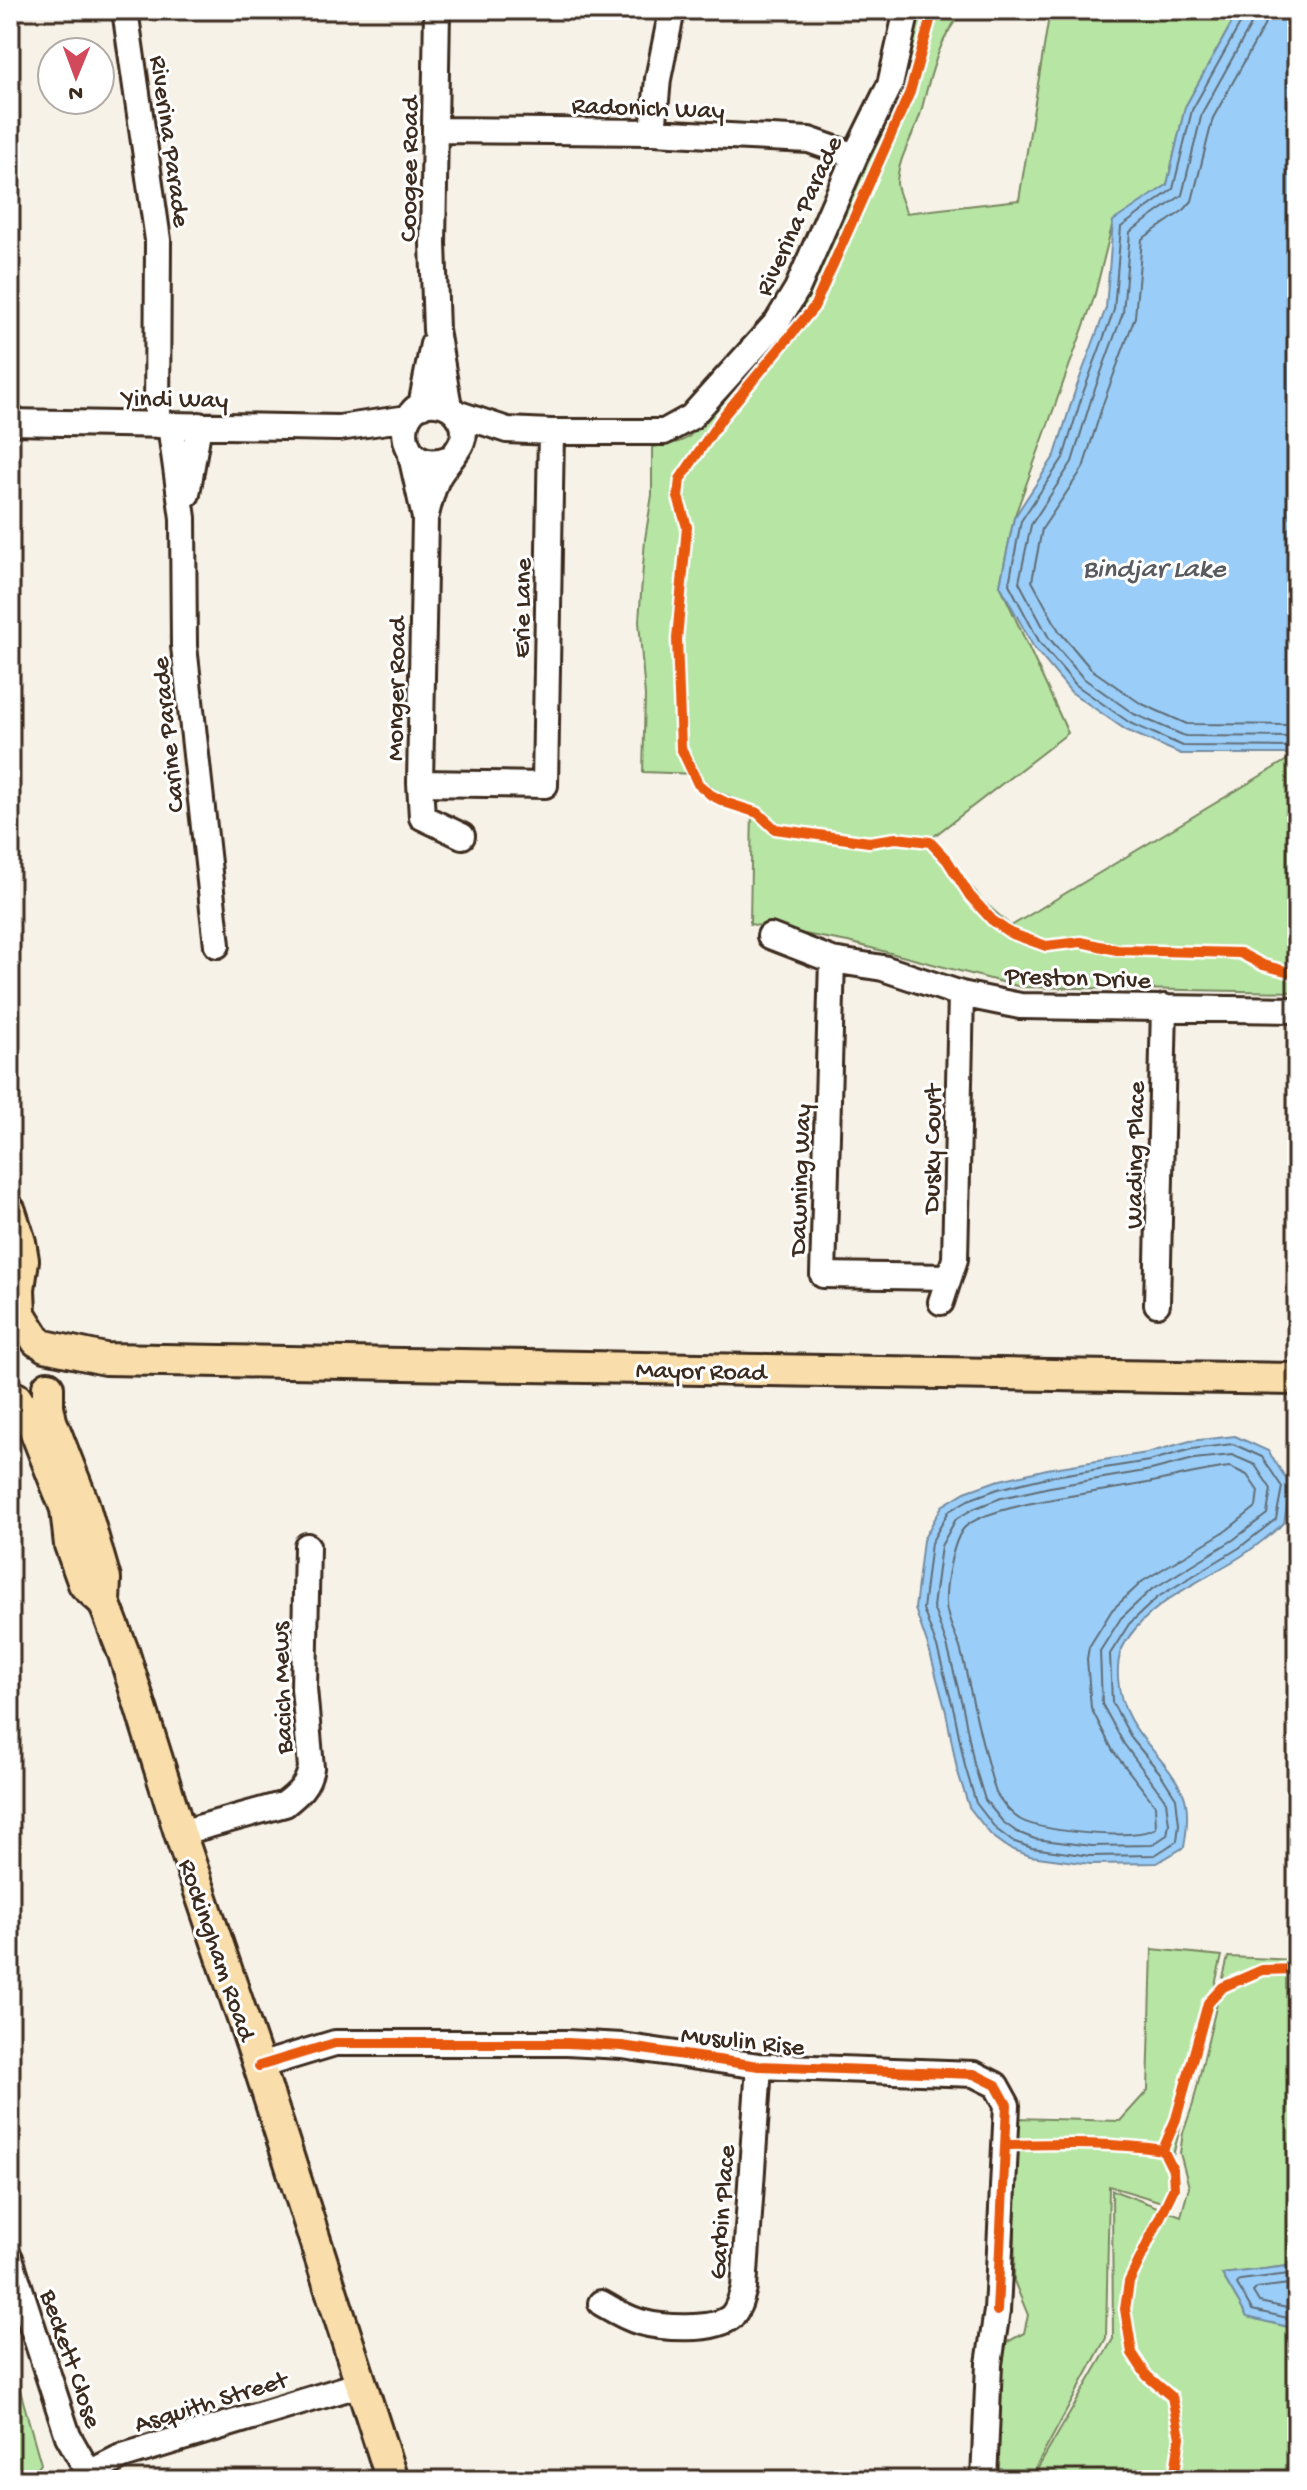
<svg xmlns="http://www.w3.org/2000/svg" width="1307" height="2490" font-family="'Gochi Hand',sans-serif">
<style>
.green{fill:#b7e5a4;stroke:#798861;stroke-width:2}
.water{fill:#9acef8;stroke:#748ca1;stroke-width:2}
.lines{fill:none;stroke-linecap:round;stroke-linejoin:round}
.shore{stroke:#616c75;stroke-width:2}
.minor-casing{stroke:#3b2a1e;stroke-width:30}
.major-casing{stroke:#3b2a1e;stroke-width:36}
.minor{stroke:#fff;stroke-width:24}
.major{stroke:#f9deab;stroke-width:30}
.cycleway-casing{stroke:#fff;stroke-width:15}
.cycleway{stroke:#e8590c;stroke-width:10}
.labels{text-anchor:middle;stroke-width:6;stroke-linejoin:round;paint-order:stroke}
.street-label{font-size:26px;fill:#3b2a1e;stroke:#fff}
.water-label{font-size:28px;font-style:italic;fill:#585b5f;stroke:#fff}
</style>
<rect width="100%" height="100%" fill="#f7f2e8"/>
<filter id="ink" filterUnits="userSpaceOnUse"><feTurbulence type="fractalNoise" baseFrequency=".0125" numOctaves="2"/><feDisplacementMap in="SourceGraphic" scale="16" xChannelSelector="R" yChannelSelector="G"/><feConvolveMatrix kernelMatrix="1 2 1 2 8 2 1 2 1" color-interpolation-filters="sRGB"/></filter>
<g filter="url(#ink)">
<path class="green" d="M916,10H966C940,31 929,81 921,112C914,136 898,157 897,183C897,191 904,204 906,213L1019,200L1050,10H1239L1185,107L1167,185L1113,222L1094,298L1014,518L1000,585L1068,733L933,837L983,901L1011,926L1297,754V992L1021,987L848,942L750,924L752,806L717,791L696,774L643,772L645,696L639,621L645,539L652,495V447C680,443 689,443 705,417L792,318Z
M1152,1949L1222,1956L1173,2156C1180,2175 1180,2187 1172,2205L1109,2186L1106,2338L1029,2480H994L1000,2346L1024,2333L1028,2315L1014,2281L1017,2118L1120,2121L1148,2090Z
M1228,1957L1297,1960V2265L1222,2274L1247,2317L1297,2329V2480H1031L1113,2339L1112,2190L1181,2216L1189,2187L1180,2153L1183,2133L1193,2104Z
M10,2355L41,2464L29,2480H10Z"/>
<path class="water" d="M1239,10H1297V754H1181L1126,730L1071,692L1034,648L1000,585L1014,518L1055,455L1075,391L1106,308L1113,221L1167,185L1185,107Z
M1235,1436L1268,1451L1291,1486L1284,1523C1270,1535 1256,1547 1240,1557C1205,1579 1163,1596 1135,1629C1121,1646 1117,1656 1118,1678C1121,1731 1162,1750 1183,1793C1190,1808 1187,1830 1184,1847L1157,1863L1090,1864L1030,1856L1009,1848L991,1835L969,1807L957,1769L946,1712L929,1649L915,1609L923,1540L942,1506L965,1492L996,1481L1047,1469L1147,1453L1190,1441Z
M1297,2265V2329L1247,2317L1222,2274Z"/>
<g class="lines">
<path class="shore" d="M1245,10L1244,17L1192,110L1173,189L1121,227L1114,310L1083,393L1063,458L1021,521L1009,584L1040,643L1076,685L1130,723L1183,746L1297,747
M1255,10L1253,21L1202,113L1182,195L1130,232L1123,313L1092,397L1072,462L1031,525L1019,582L1049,638L1083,678L1134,714L1185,736L1297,737
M1267,10L1264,26L1213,118L1192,201L1184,210L1142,239L1135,317L1104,401L1083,468L1042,529L1032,581L1059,631L1091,669L1140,703L1187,724L1297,725
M1233,1444L1262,1457L1282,1487L1276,1519L1239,1548L1158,1597L1129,1624L1110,1654L1112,1702L1132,1739L1160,1773L1176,1798L1179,1824L1177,1841L1155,1855L1090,1856L1032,1848L1012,1841L996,1829L976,1803L965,1766L954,1711L937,1647L923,1609L931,1543L949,1511L968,1500L998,1489L1048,1477L1149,1461L1192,1449Z
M1232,1455L1255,1465L1271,1489L1267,1514L1233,1540L1151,1590L1121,1618L1100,1651L1102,1704L1124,1744L1166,1801L1169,1824L1167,1835L1152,1845L1091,1846L1035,1839L1017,1832L1003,1822L985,1800L974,1764L963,1708L947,1645L933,1607L941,1546L956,1519L973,1509L1001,1498L1050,1487L1151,1470L1194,1459Z
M1230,1467L1247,1475L1258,1491L1256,1507L1227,1530L1143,1581L1112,1610L1089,1647L1087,1659L1091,1708L1113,1751L1155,1805L1156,1828C1137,1841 1042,1832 1021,1820C1010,1814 1003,1803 996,1793C981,1746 973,1698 961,1651C957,1636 946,1619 946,1604C945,1586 952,1542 964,1528C987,1503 1114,1491 1152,1482C1179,1477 1203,1470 1230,1467Z
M1297,2273L1240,2280L1237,2284L1252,2310L1297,2320
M1297,2283L1257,2288L1253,2292L1259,2302L1297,2310"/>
<g class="minor-casing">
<path id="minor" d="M125,10L158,240L157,425
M437,10L433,243L436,330L449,407
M436,130L653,132L809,140L855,156
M653,132L658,79L672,10
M421,406L433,344
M456,413L507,430L551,432H664L691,417L777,322L797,289L855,156L890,85L907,10
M10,422L339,428L408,418
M170,425L183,518L184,646L217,945
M410,451L425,518L420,783L422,817L462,836
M187,494L199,425
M426,515C429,503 432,490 437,479C446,460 473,443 461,420C456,410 447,404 436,403C391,399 395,479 450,458
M420,783L545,785L551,432
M770,936L832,960L883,968L961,994L1020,1006L1297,1010
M832,960L823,1275L949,1277
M941,1302L955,1259L961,994
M1157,1304L1164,1007
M180,1833L285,1804C298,1794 308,1785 311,1768L304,1688L307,1546
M259,2066L335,2043H567L622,2046L759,2066L974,2074L996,2085L1007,2105L997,2311L989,2364L984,2480
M10,2258L68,2436L89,2473
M601,2303C613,2310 626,2318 640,2322C661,2328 715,2332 732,2316C739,2308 741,2298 744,2288L759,2066
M81,2480L89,2473L123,2456L361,2384"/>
</g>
<g class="major-casing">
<path id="major" d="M10,1211L20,1242L23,1260L19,1289L20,1314L37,1341
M45,1346L105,1359L1297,1379
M48,1387V1406L51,1421L83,1503L105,1579L104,1602L124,1654L180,1833L259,2066L392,2480
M16,1398L34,1427L66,1509L70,1545L84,1584L104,1602"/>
</g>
<use href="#minor" class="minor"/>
<use href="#major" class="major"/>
<g class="cycleway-casing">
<path id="cycleway" d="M933,10L910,92L814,307L724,415L680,479L678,497L687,527L677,639L681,748L698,784L711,795L727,803L758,813L775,829L869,842L896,838L930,842L947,860L970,896L992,920L1010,933L1046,946L1081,942L1117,950L1240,953L1263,965L1297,974
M259,2066L335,2043H567L622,2046L759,2066L974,2074L996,2085L1007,2105L997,2311
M1005,2145C1057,2144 1111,2142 1163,2150
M1174,2480L1180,2437L1172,2397L1147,2376L1132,2353L1125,2309L1129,2282L1174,2188L1173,2170L1163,2150L1176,2119L1208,2003L1223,1987L1262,1970L1297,1969"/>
</g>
<use href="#cycleway" class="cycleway"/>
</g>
</g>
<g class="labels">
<g class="street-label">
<text transform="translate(648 106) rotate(2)" y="9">Radonich Way</text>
<text transform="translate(172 141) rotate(82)" y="9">Riverina Parade</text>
<text transform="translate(407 169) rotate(-89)" y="9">Coogee Road</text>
<text transform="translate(797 215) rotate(-65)" y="9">Riverina Parade</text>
<text transform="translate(175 397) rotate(1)" y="9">Yindi Way</text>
<text transform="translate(520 608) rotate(-89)" y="9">Erie Lane</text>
<text transform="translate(394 689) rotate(-89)" y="9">Monger Road</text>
<text transform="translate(166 735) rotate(-96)" y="9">Carine Parade</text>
<text transform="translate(1078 976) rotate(2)" y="9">Preston Drive</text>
<text transform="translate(930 1149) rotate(-89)" y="9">Dusky Court</text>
<text transform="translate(1133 1155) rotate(-89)" y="9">Wading Place</text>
<text transform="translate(798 1180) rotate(-88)" y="9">Dawning Way</text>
<text transform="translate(701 1369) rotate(1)" y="9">Mayor Road</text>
<text transform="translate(280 1688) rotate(-92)" y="9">Bacich Mews</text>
<text transform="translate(219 1949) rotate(71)" y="9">Rockingham Road</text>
<text transform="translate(743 2039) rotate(6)" y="9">Musulin Rise</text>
<text transform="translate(720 2212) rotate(-86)" y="9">Garbin Place</text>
<text transform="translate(73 2358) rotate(71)" y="9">Beckett Close</text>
<text transform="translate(210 2400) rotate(-17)" y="9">Asquith Street</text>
</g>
<g class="water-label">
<text x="1154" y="576">Bindjar Lake</text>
</g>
</g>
<rect width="1307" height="2490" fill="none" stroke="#fff" stroke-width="40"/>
<rect x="20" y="20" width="1267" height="2450" fill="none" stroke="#3b2a1e" stroke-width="3" filter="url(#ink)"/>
<g transform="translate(76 76) rotate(181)"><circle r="38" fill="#ffffff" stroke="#b1aaa5" stroke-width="2"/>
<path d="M0-6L14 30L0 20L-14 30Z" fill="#d1495b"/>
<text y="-12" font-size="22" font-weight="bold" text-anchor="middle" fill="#3b2a1e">N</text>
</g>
</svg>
